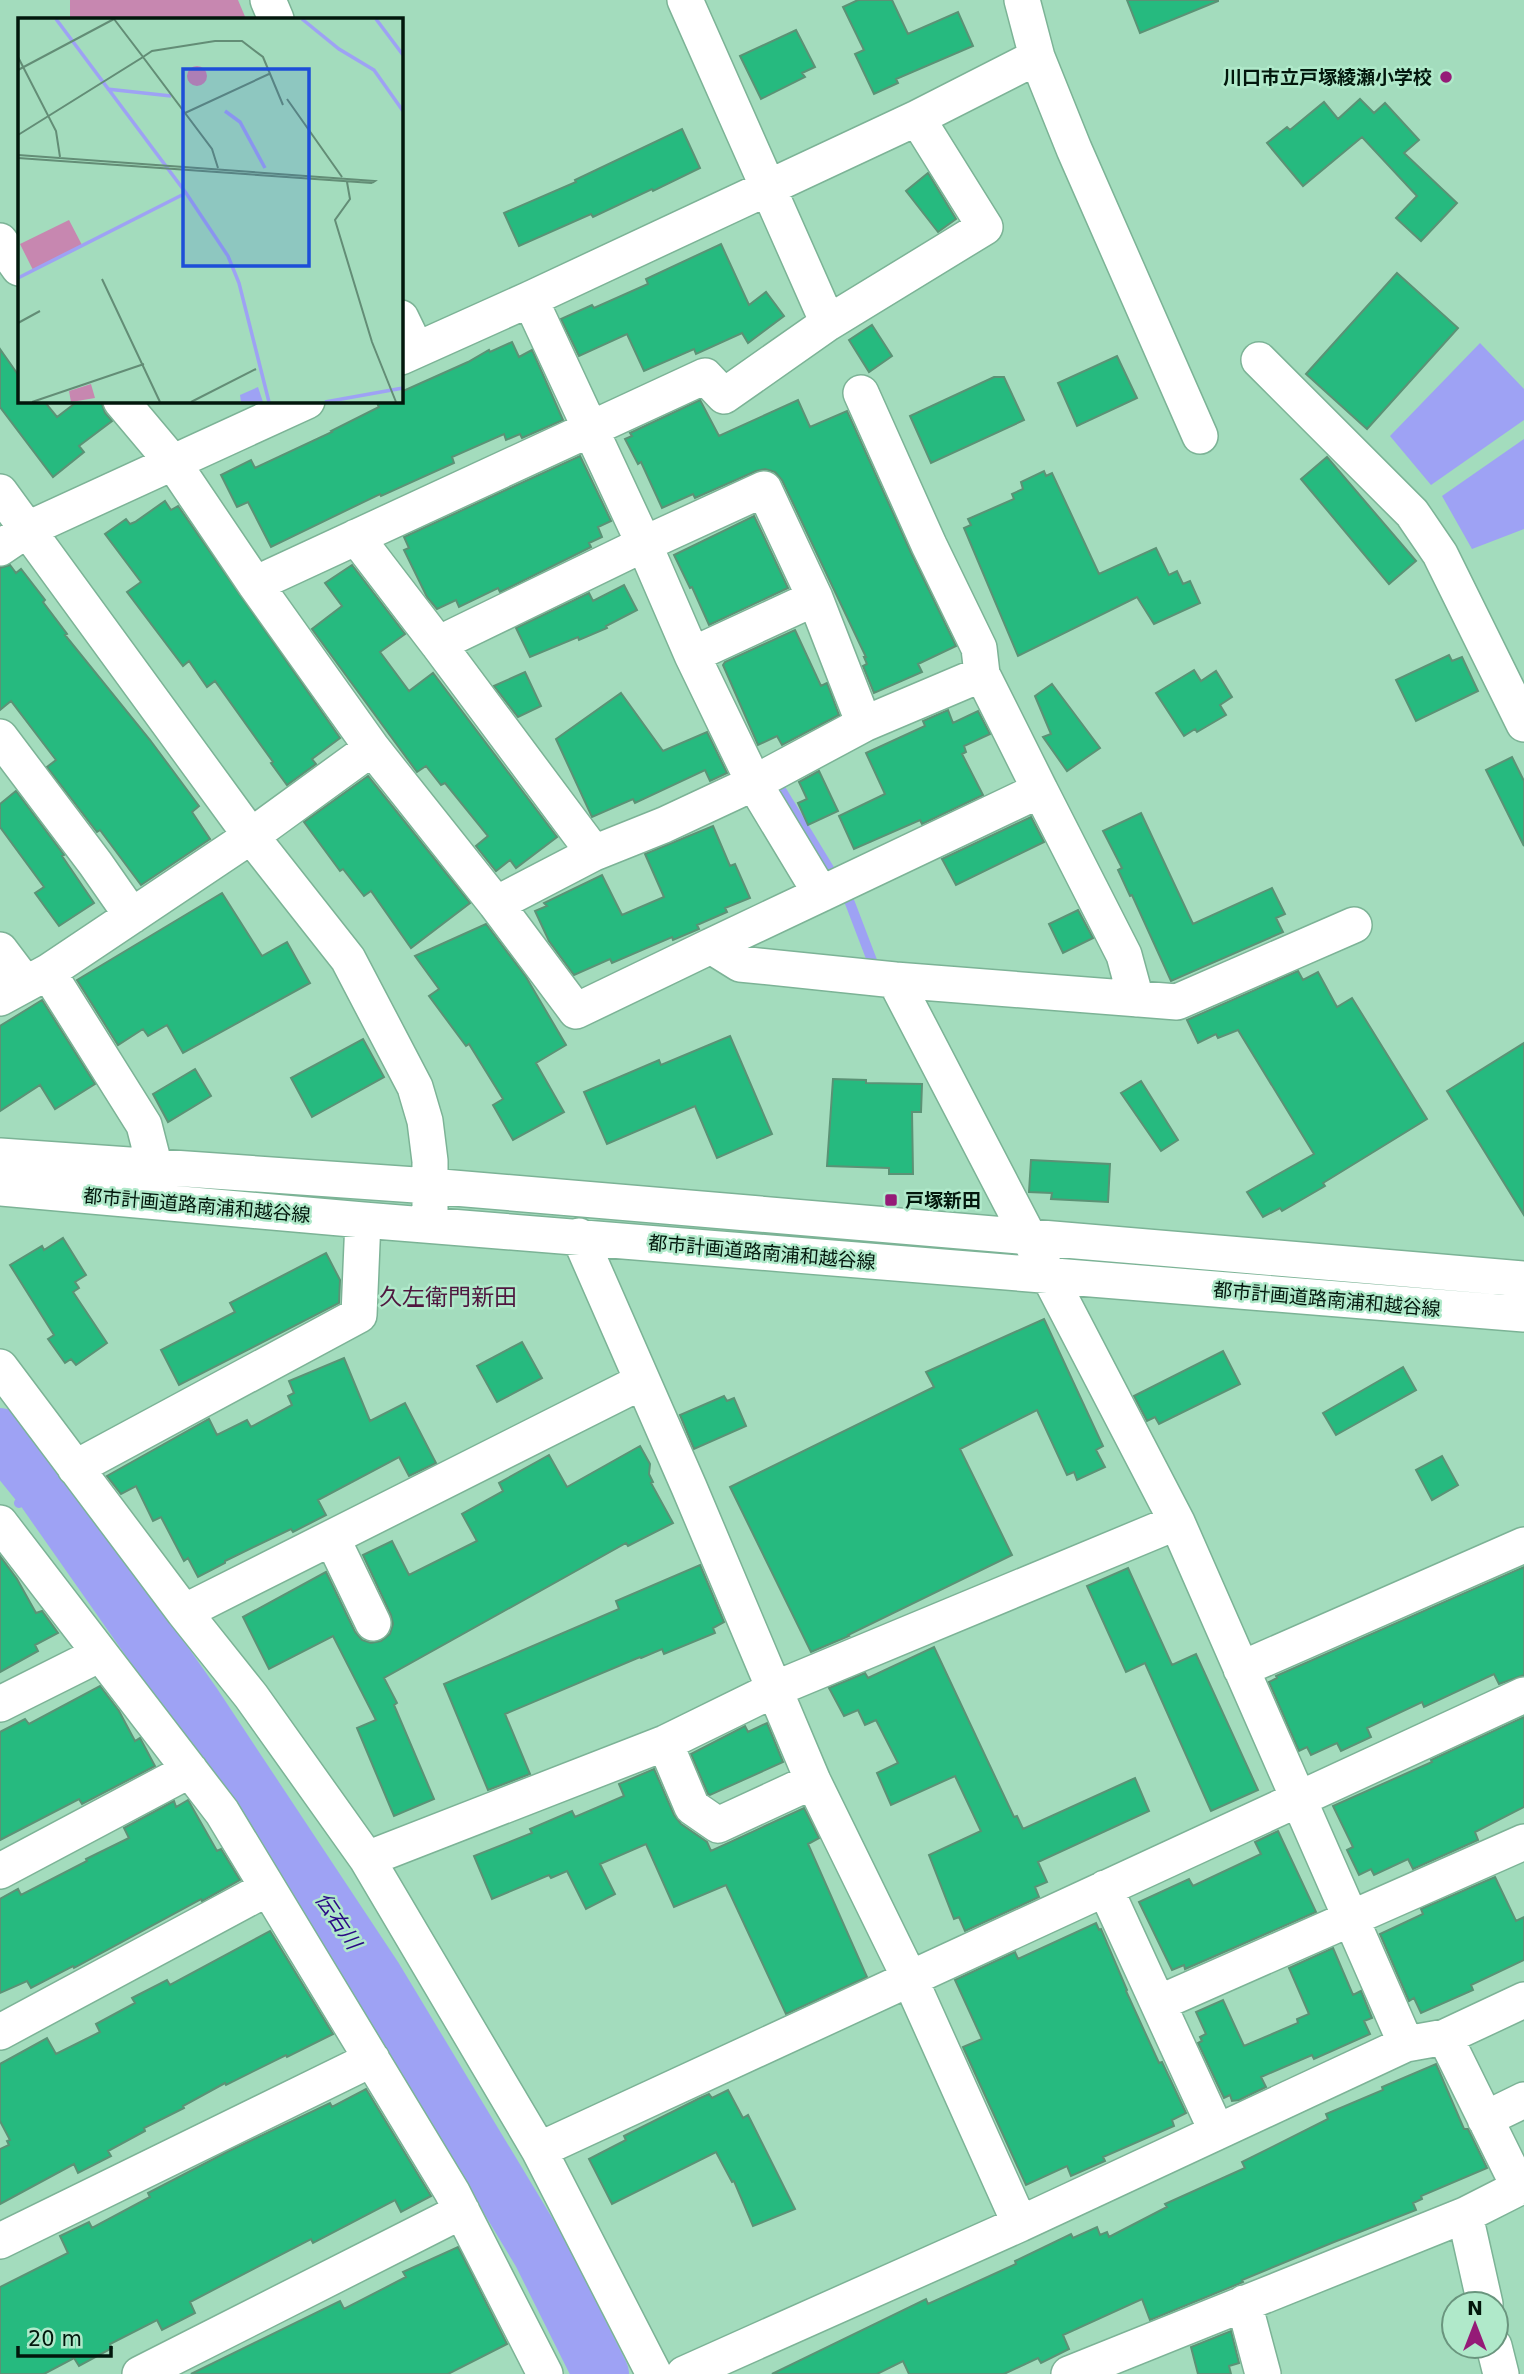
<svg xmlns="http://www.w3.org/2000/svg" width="1524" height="2374" font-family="'DejaVu Sans','Noto Sans JP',sans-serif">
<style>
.green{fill:#c787b0}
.water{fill:#9ea2f4}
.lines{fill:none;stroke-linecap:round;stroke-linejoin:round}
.stream{stroke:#9ea2f4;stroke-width:10}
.river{stroke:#9ea2f4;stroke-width:56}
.building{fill:#26ba7f;stroke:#5b9275;stroke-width:2}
.minor-casing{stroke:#7cb396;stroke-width:38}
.minor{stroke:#fff;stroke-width:35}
.poi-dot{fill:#951b77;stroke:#b0e9ca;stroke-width:2.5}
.labels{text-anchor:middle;stroke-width:5;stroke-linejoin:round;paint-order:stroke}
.poi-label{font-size:19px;font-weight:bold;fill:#02170c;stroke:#b0e9ca;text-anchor:end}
.street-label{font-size:19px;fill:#02170c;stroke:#b0e9ca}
.water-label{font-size:21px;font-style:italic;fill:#2a0985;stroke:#b0e9ca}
.quarter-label{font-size:23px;fill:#4f163f;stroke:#b0e9ca}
.inset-river{fill:none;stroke:#9ea2f4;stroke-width:3.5}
.inset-road{fill:none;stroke:#638d76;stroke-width:2}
.view{fill:#1d4ed8;fill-opacity:0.15;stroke:#1d4ed8;stroke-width:3.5}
.inset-edge{fill:none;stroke:#02170c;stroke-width:3.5}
</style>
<rect width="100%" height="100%" fill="#a3dcbd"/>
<path class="green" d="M70,0H238L246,19H70Z"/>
<path class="water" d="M1480,343L1524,389V420L1431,485L1390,436Z
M1524,439V529L1472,549L1442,496Z"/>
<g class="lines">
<path class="stream" d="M774,778L850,903L876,971
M19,1503L43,1489"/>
<path class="river" d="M0,1436L43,1489L193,1703L375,1978L540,2252L601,2374"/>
</g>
<path class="building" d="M858,0H892L908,34L958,12L973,46L896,79L898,83L874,94L855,54L864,50L843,7Z
M1127,0H1218V1L1140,33Z
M796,30L815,67L802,73L805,77L761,99L740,56Z
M1360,99L1374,113L1385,103L1419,140L1404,153L1457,203L1421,241L1396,218L1417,196L1362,137L1303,186L1267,143L1287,127L1290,130L1324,102L1338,119Z
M682,129L700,168L653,191L652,189L593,217L591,214L519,246L504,213L576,182L575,180Z
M928,173L956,219L938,232L906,191Z
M721,244L749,305L766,292L784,316L748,343L742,333L696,354L694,349L644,371L627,334L579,356L561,319L592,305L594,308L648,284L646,279Z
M1397,273L1458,328L1367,429L1306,374Z
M872,325L892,356L869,372L849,340Z
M512,342L519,357L532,350L563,420L522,438L520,434L506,440L504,434L452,457L454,463L381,496L380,494L271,547L248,502L237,507L221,475L251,460L255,468L332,432L331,431L379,407L376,401H401V392L468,362L489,350L490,352Z
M0,349L19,376V401H44L57,417L78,401H101L105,413L112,421L79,446L84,452L53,477L0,407Z
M1117,356L1137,398L1077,426L1058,383Z
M994,377H1004L1024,420L931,463L910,416Z
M700,400L719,436L798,400L810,427L847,411L911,553L956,646L918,664L922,672L874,693L863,666L867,664L864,657H866L782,480L775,472L765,469L756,471L695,498L693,494L662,508L641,462L638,464L625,439L632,436L630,433Z
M580,456L611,521L598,527L602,537L589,543L591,547L500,592L498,588L459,607L456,600L437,609L427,597L404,550L409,548L404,537Z
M1327,457L1416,561L1389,584L1301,479Z
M1044,471L1046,476L1052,473L1099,574L1156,548L1169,575L1177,571L1183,584L1190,581L1200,603L1154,624L1137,597L1018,656L964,528L971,525L968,519L1014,499L1012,494L1023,489L1021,482Z
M165,501L171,510L178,506L340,738L312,759L316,764L287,785L271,763L273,762L215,681L207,687L189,661L183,666L127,592L141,582L105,534L126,519L130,524L135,522Z
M754,516L788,588L709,625L692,587L690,588L674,555Z
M10,565L16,573L21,569L45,600L43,602L67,634L65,635L150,740L199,806L192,812L210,839L141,885L100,830L97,832L47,767L56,760L11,701L0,710V568Z
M352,565L405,634L380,652L409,691L433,673L557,837L516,868L510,860L496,871L476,846L488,836L445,783L441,785L426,766L417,772L312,629L342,606L325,583Z
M624,585L637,610L606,626L607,628L579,640L578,637L530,657L516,628L589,593L593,601Z
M795,630L821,686L827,683L839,715L782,745L777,736L758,745L723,665L725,662Z
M1449,655L1452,661L1462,657L1478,691L1416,721L1396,680Z
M1194,670L1201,681L1216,671L1232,697L1220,705L1226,715L1197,732L1195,729L1184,736L1156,693Z
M525,672L541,706L518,717L494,686Z
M1052,684L1100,748L1067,771L1043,737L1051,734L1035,696Z
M621,693L663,751L707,732L727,773L710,781L705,770L635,803L633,799L592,817L556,739Z
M948,710L953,723L978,711L990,734L964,746L966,752L962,754L983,795L922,824L920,820L854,849L839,816L885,794L866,753L925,726L923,721Z
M1512,757L1524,781V846L1486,770Z
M819,771L838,811L808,825L798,803L807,799L799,782Z
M368,776L470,903L411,948L371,891L364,896L343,869L340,871L304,822Z
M16,791L64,855L62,856L94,903L59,926L35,893L44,887L0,827V804Z
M1141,813L1193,924L1272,888L1285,914L1276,918L1283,932L1171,981L1132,895L1130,896L1118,870L1122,868L1103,831Z
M1031,817L1044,842L956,885L942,859Z
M713,826L730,866L735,864L750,898L725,908L727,912L697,925L699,929L673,940L672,937L612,963L610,959L574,975L549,941L535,911L547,906L544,903L602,875L622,915L664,897L645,854Z
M222,893L262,956L287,942L310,983L183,1053L167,1025L148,1036L143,1029L118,1045L77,980Z
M1078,910L1093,938L1063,953L1049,924Z
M486,924L526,977L566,1045L536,1063L564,1112L513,1140L493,1105L503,1099L469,1044L466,1046L429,996L439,989L415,956Z
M1298,971L1303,980L1318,972L1337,1007L1352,998L1427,1119L1323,1183L1325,1186L1282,1211L1280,1208L1263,1217L1247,1192L1314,1154L1238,1030L1218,1038L1216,1034L1198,1043L1187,1020Z
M42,1000L95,1084L55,1109L40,1085L0,1111V1026Z
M730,1036L772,1134L717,1158L695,1106L607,1144L584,1092L659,1060L661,1065Z
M363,1039L384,1077L312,1117L291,1078Z
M1524,1043V1215L1447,1091Z
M195,1069L211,1096L168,1122L153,1094Z
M833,1079L866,1080V1083L922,1084L921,1112H912L913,1174H889V1168L827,1166Z
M1141,1081L1178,1140L1161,1151L1121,1093Z
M1031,1160L1110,1164L1108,1202L1051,1199L1052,1193L1029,1192Z
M63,1238L86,1275L75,1282L79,1288L73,1292L107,1343L76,1365L71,1359L65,1363L48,1339L54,1335L10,1265L42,1246L44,1250Z
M326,1253L340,1280L339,1303L179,1385L161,1350L235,1312L230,1303Z
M1044,1319L1103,1446L1096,1450L1105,1467L1077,1480L1074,1472L1067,1475L1037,1410L960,1449L1012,1555L848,1635L849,1636L811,1652L730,1487L934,1387L926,1372Z
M522,1342L542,1378L497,1402L477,1366Z
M1223,1351L1240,1384L1159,1424L1155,1417L1147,1421L1134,1396Z
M344,1358L370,1421L405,1403L436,1463L409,1476L399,1457L318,1500L326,1515L293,1532L291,1529L225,1561V1563L198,1577L188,1558L184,1561L161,1517L153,1521L136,1486L121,1494L107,1476L209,1419L217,1435L247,1420L251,1427L292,1405L288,1396L294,1393L289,1381Z
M1403,1367L1416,1390L1336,1435L1323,1413Z
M724,1396L727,1401L734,1398L746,1426L694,1449L680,1415Z
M640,1446L650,1464L649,1474L653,1482L651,1483L673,1523L628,1546L626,1543L384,1678L397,1703L394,1705L434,1799L394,1816L357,1728L376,1720L333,1636L269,1669L243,1617L326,1572L355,1632L362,1640L371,1643L381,1641L390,1634L393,1624L391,1615L363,1555L392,1541L409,1575L477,1541L462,1514L503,1491L499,1483L549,1455L567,1487Z
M1442,1456L1458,1485L1432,1500L1416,1470Z
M0,1556L17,1579L36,1613L42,1611L58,1633L35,1645L38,1651L0,1672Z
M700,1565L724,1622L713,1628L715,1633L664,1654L662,1649L641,1658L640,1657L505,1714L530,1774L488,1790L444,1684L619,1609L616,1601Z
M1524,1567V1675L1499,1684L1494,1674L1424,1707L1422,1702L1367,1728L1371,1737L1341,1751L1337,1743L1311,1755L1307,1747L1299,1751L1269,1682L1277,1678L1276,1676Z
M1128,1568L1172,1665L1196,1654L1258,1790L1211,1811L1145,1663L1126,1672L1087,1586Z
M934,1647L1014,1817L1017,1816L1023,1829L1135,1778L1149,1811L1038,1862L1047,1882L1035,1887L1039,1897L965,1931L959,1917L954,1919L929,1855L981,1831L955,1776L891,1805L877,1773L898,1763L876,1720L865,1725L858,1710L844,1716L829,1688L865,1673L868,1678Z
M100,1686L119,1711L135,1741L140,1738L155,1766L82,1804L79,1799L0,1840V1732L25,1719L29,1724Z
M1524,1717V1807L1475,1832L1478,1840L1413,1869L1408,1859L1374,1875L1371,1869L1359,1875L1347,1850L1353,1847L1333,1806L1432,1762L1431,1760Z
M767,1723L783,1762L710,1795L708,1794L691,1754L745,1726L748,1732Z
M654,1769L674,1815L681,1824L707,1842L711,1851L804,1808L819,1838L808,1844L867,1977L786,2014L726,1885L674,1907L646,1844L600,1864L615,1894L586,1909L567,1871L551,1878L549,1875L492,1899L474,1856L532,1833L530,1829L572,1811L575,1817L624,1796L619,1784Z
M188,1800L217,1851L221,1849L240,1880L202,1901L201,1899L74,1968L73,1966L31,1988L27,1981L0,1993V1899L18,1889L21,1895L87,1861L86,1859L129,1838L124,1828L174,1801L176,1807Z
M1278,1831L1316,1912L1185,1969L1184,1965L1172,1970L1139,1902L1189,1879L1193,1886L1261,1854L1255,1842Z
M1495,1877L1516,1921L1524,1917V1960L1471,1985L1473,1990L1421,2013L1414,1998L1409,2001L1380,1934L1423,1914L1421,1909Z
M1096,1923L1099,1930L1101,1929L1127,1990L1126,1991L1159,2063L1162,2062L1186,2113L1172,2120L1174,2126L1103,2157L1105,2161L1071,2176L1067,2166L1026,2185L963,2047L982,2039L955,1980L1015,1952L1018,1959Z
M270,1931L333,2034L287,2057L286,2055L226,2085L225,2083L183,2106L184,2108L144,2128L145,2131L108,2151L111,2156L78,2173L74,2164L0,2204V2149L9,2145L7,2141L10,2140L0,2121V2064L47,2038L56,2054L100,2032L96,2024L135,2003L132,1998L167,1980L170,1985Z
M1333,1948L1353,1995L1361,1991L1372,2018L1364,2021L1370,2034L1314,2059L1312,2055L1261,2077L1266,2087L1239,2100L1232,2101L1230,2095L1224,2098L1198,2043L1202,2041L1200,2037L1206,2034L1196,2012L1223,2000L1244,2046L1298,2023L1297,2019L1309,2014L1289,1968Z
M1436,2064L1464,2129H1468L1487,2168L1421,2196L1422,2199L1413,2203L1416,2210L1334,2242L1242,2280L1243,2282L1150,2320L1142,2299L1063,2335L1069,2349L1041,2363L1038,2358L1004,2374H909L903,2361L877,2374H772L926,2299L928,2304L1016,2264L1015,2261L1071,2234L1073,2238L1097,2227L1100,2235L1107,2232L1109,2237L1167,2207L1165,2204L1245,2168L1242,2162L1328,2119L1326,2114L1383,2090L1382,2087Z
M366,2089L431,2196L401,2212L395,2200L313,2243L311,2239L190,2302L195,2313L162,2330L157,2320L110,2344L112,2348L79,2366L74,2358L44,2374H0V2287L68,2253L60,2236L89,2222L92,2228L150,2197L148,2193L227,2152L330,2103L332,2107Z
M728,2090L743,2118L748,2115L795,2209L753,2226L734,2181L732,2182L716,2152L612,2204L589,2159L626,2140L624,2136L698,2099L709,2094L712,2098Z
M458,2247L507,2344L448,2374H191L340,2301L344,2309L406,2277L403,2272Z
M1231,2331L1239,2363L1229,2366L1231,2374H1198L1191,2347Z"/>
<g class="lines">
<g class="minor-casing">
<path id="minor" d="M268,0L276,19
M685,0L828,323
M1022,0L1037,57L1074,149L1200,436
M0,241L19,268
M530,299L644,544L764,489L815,598L864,724
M401,318L416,349
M401,357L530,299L917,118L1037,57
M1259,360L1412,513L1440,554L1524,724
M121,401L174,464L255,584L372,748L496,904L576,1011L711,946L740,964L895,980L1177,1522L1406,2044L1445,2037L1519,2187
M0,492L251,836L348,959L415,1087L425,1121L430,1161V1210
M356,537L438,644L644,544L692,655L754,783L821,894L711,946
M0,548L28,529L307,401
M255,584L705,376L724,396L828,323L985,227L917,118
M438,644L594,853L496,904
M692,655L815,598
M0,737L95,863L132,916
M1040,790L1124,955L1136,999
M594,853L664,825L754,783L864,724L982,674
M821,894L1040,790L982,674L979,648L929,545L861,393
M0,950L25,983
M48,972L144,1125L155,1168L158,1191
M895,980L1177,1002L1354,925
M0,998L48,972L251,836L372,748
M0,1156L430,1186L1524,1279
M0,1188L363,1220L1524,1314
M579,1236L689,1487L813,1781L910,1979L1020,2224L1406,2044
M0,1367L184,1612L251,1696L367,1859L539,2150L654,2374
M75,1468L359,1315L363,1220
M0,1523L222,1812L452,2192L545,2374
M332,1538L373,1623
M184,1612L641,1382
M1241,1669L1524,1545
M0,1704L100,1654
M665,1743L692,1807L718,1825L813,1781
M367,1859L665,1743L775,1689L1177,1522
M0,1871L190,1770
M1105,1888L1217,2132
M1159,2003L1524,1842
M0,2032L268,1888
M1445,2037L1524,2000
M1485,2119L1524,2100
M539,2150L1524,1695
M1465,2215L1485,2304
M0,2241L372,2059
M1244,2303L1263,2374
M1494,2346L1501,2374
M140,2374L462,2211
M684,2374L1020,2224
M1069,2374L1465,2215L1524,2185"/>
</g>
<use href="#minor" class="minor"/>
</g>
<g class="poi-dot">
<circle cx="1446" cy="77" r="7"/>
<rect x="884" y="1193" width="14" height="14" rx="3.5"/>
</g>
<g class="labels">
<g class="poi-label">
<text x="1432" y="84">川口市立戸塚綾瀬小学校</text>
<text x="905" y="1207" text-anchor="start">戸塚新田</text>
</g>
<g class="street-label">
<text transform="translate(197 1205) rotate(5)" y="7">都市計画道路南浦和越谷線</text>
<text transform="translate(762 1252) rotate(5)" y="7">都市計画道路南浦和越谷線</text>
<text transform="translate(1327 1299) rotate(5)" y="7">都市計画道路南浦和越谷線</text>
</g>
<g class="water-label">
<text transform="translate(338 1921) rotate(56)" y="7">伝右川</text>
</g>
<g class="quarter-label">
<text x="448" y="1305">久左衛門新田</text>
</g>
</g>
<g transform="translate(18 18)">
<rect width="385" height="385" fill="#a3dcbd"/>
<path d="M169 58a10 10 0 1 1 20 0a10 10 0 1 1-20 0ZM51,202L64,227L15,252L2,226ZM73,366L77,380L53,384L51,373Z" fill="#c787b0"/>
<path d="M240,369L245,384H223L222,377Z" fill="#9ea2f4"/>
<path class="inset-river" d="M38,1L168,175L210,238L221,265L251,384M284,1L321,31L356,52L385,93M358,1L385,37M89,71L153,78M207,93L222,104L247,150M0,260L164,177M307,384L385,370"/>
<path class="inset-road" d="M0,39L38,113L42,139M0,52L96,1M269,81L324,159M167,95L251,56M0,117L125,39L96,1M0,137L357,163L354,165M0,140L354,165M200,150L194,131L125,39L134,33L197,23H224L245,39L265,87M329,164L332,181L317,202L354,324L378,384M84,261L142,384M0,305L22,293M14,384L126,346M173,384L238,351"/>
<path class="view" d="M165,51H291V248H165Z"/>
<rect width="385" height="385" class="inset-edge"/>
</g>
<g transform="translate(1475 2325)"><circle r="33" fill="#b0e9ca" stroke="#6a957e" stroke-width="2"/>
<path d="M0-5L12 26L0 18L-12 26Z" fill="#951b77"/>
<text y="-10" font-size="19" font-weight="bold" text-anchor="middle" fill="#02170c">N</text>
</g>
<path d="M18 2346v10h93v-10" fill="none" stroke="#02170c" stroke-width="3.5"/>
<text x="28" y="2346" font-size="21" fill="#02170c" stroke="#b0e9ca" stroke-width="5" paint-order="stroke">20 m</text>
</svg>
